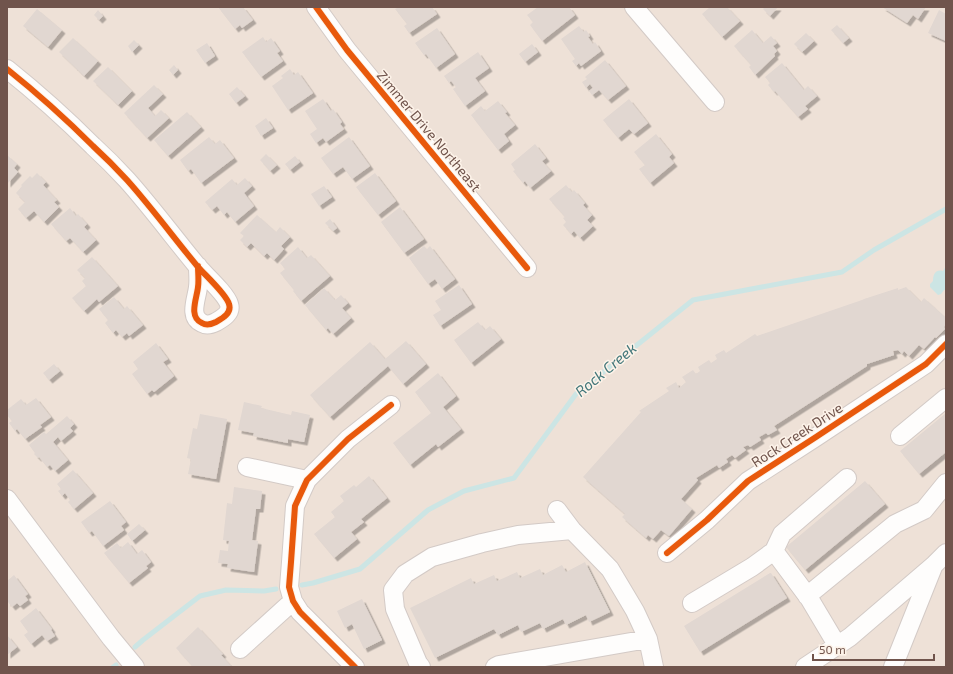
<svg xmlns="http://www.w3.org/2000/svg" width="953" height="674" font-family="'Exo 2',sans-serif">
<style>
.residential{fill:#eee1d7}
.water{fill:#cce5e4}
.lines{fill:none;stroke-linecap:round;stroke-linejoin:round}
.stream{stroke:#cce5e4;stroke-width:5}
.building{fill:#e1d7d1;filter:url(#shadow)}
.minor-casing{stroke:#d3cac6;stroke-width:20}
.minor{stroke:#fefdfc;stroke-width:18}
.cycleway-casing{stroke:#fdf3e9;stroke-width:8}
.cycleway{stroke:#e8590c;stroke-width:6}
.labels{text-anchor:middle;stroke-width:3;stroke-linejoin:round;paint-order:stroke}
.street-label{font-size:14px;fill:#70544c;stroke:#fdf3e9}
.water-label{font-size:15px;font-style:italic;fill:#44787b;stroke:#fdf3e9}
</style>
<defs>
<filter id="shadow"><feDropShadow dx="3.5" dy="3.5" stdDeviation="0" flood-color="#0004"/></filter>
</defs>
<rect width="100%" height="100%" fill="#f5efe9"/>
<path class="residential" d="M7,7H946V667H7Z"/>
<path class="water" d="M946,266V290H944L941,294L938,295L930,287V284L933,281C933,274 936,269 943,271Z"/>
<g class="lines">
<path class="stream" d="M302,585L313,583L360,569L428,510L464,491L514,478L576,394L693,300L842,272L874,250L946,209
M135,647L143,640L200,596L226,590L264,591L276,589
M113,667L116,665"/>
</g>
<path class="building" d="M218,7H243L253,20L242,28L240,25L235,29Z
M396,7H432L437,14L409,33L404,26L407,24L395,9L397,8Z
M538,7H569L575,15L542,41L530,25L533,22L527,15Z
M710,7H727L740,21L722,37L702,14Z
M765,7H778L770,16L763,9Z
M882,7H926L918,19L913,15L907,23Z
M37,9L62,30L48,47L23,26Z
M98,10L103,16L99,20L94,15Z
M939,10L946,14V41L928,33Z
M837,25L849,38L843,43L831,30Z
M579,26L584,32L586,30L590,36L588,37L593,44L595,42L601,51L581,66L579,63L576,66L572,61L575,59L561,39Z
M437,28L455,54L436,68L426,54L424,55L415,43Z
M752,30L763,43L771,36L777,43L773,46L777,51L774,54L775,56L755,75L749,67L751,65L734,46Z
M806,33L814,41L802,52L794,44Z
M263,37L266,42L271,38L280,51L277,53L283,61L261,77L242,52Z
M73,38L98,61L84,76L59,52Z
M134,40L139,45L132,52L128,46Z
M207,43L215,56L205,63L196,50Z
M532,44L538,52L525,62L519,54Z
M478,52L489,68L475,78L485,91L465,106L453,89L456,87L451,81L449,83L444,76Z
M605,60L626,86L608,100L599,90L592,95L589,91L593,88L590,84L586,88L582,82L587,79L585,77Z
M782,63L804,90L808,86L817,96L805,106L808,109L798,117L775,91L774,92L768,85L770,83L765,77Z
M174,65L178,70L173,75L169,70Z
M108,67L132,91L118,105L93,81Z
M290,69L294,75L298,72L313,93L288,110L272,86L283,78L281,76Z
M154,85L163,94L148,108L155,116L161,110L169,118L147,138L124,113Z
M237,87L245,96L236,103L229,94Z
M323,99L331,111L333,109L342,122L340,124L344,129L326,142L323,138L316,143L310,134L317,129L305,111Z
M629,99L648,123L634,134L629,129L618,138L603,120Z
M498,101L507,112L505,113L515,125L504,134L509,141L498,150L471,115L481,106L485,111Z
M187,112L201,127L168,156L154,140Z
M266,118L273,128L261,136L255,126Z
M656,134L672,154L669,157L674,163L650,183L639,169L645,165L634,152Z
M209,137L215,144L220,140L234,158L201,183L191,169L188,171L180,160Z
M349,137L370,166L352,179L343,167L333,174L321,158Z
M535,144L546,158L542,161L551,171L530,188L525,181L523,183L513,171L515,170L511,164Z
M266,154L277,165L270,171L260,160Z
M7,155L17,164L14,168L18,172L7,184Z
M295,156L300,162L290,170L285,164Z
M37,173L46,182L43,185L57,200L54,202L59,207L44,222L34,211L26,218L18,209L25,202L16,193L22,186L21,185L30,176L32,178Z
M375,173L396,201L378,215L356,187Z
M245,178L252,186L244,193L254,206L235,222L227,212L224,215L217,206L212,210L205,202L232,179L237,185Z
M566,185L572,192L574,190L585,203L583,205L592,215L587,220L593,226L580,238L574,231L571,234L563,225L566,222L563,218L565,217L549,199Z
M324,186L332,197L319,206L311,194Z
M400,207L424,239L404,253L381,222Z
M70,208L76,216L78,214L87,224L84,227L96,240L83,252L70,238L66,241L51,224Z
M257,215L276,232L280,227L290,237L281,246L284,249L274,260L267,253L264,256L251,243L247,247L240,240L244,236L240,233Z
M330,219L337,228L333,231L325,223Z
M424,246L427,249L430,246L455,279L442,289L435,279L428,284L409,258Z
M298,247L307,258L311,255L330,276L301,301L293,291L294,290L280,273L285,269L280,263Z
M92,257L118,286L99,302L97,299L84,311L72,298L86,286L82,281L85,278L77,270Z
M459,285L472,304L440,326L433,315L441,310L435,301Z
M906,287L921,302L924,298L946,318V324L944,327L945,329L936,338L935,337L924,349L919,345L909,356L904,351L902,354L898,350L893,351L894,355L867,364V366L774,426L777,430L768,435L766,433L759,437L761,440L750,447L748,445L743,447L746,450L735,458L732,455L726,459L728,462L719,468L717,465L696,478L698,480L681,499L692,509L669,536L661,530L653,539L648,535L646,538L622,517L625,514L583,477L641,412L639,411L669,391L666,388L676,382L679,388L686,382L682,377L693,370L696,374L700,371L698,367L709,360L711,363L717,359L715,355L724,350L726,353L755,334L757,336L862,300L864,299L898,288V290Z
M324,288L335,300L341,295L348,303L342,308L351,318L333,334L328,328L326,330L305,305Z
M114,297L124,309L127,306L143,325L129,336L127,333L122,337L116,330L113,333L105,323L108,320L99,309Z
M478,322L485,330L490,326L501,339L471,363L454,340Z
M406,341L426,364L403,384L388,366L330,417L310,395L370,342L385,359Z
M156,343L168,359L163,362L174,376L154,392L152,390L147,394L132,374L138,369L133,362Z
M54,364L60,371L49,380L43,373Z
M438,373L456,396L443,407L461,429L438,447L436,444L410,465L393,443L431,413L415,392Z
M36,398L51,417L40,425L42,427L25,439L17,429L15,431L9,423L12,421L7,415V410L21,399L26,405Z
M244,402L262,406L261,408L291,415L292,411L310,415L304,442L288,439V443L253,436L254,433L238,430Z
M946,413V452L919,474L900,451Z
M200,414L227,419L216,479L188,474L191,459L187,458L193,428L197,429Z
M67,416L74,424L70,428L73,431L61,441L58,437L53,442L68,460L55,471L50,465L47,467L39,457L38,458L34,454L35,453L29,445L44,432L46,434Z
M73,470L93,493L74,509L68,502L70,500L65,493L62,496L58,491L61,489L57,484Z
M369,476L387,498L361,519L364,522L351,532L357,539L334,558L314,534L335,517L331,512L344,501L340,496L354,485L356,487Z
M865,481L885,504L805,570L786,547Z
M234,487L262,491L260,509H256L252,540L258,541L254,572L227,568L228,564L218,563L220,550L228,551L229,541L223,540L227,503L232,504Z
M110,501L126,522L121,526L124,530L103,546L92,531L89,533L81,522Z
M139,524L145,530L132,541L127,534Z
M128,542L137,554L142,550L151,562L146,566L148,568L129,583L104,553L117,543L121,548Z
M585,562L610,612L589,622L586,615L566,625L563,619L543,629L540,623L521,632L518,625L498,635L494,629L435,658L410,608L471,578L474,584L494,575L497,581L517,572L520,578L540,569L543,575L562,565L566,572Z
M770,573H771L787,598L700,652L684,626Z
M14,575L28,594L25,596L28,600L20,606L17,603L12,607L8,602L7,603V581Z
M362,599L382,640L364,649L352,624L345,628L337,611Z
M36,608L52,629L51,630L55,636L47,641L42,635L31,644L24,635L28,632L20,621Z
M198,627L223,654L221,655L232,667H193L176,648Z
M7,635L17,647L7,655Z"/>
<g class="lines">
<g class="minor-casing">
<path id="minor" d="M316,7L347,50L527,268
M634,7L715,102
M7,69C37,93 66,119 93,146C105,157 116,168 127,180C152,208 174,238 198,267C206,276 226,294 229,304C232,313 223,318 216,322C212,324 207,326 202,323C188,317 197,298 198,287C199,281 198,273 198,266
M900,436L946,398
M247,467L307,480
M7,499L111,638L135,667
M557,510L572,530L610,569L635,611L648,639L654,667
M667,553L707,520L748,481L816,437L926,364L946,344
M807,596L895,524L924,510L946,483
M692,603L752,567L774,551
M837,645L809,598L774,551L782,534L847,478
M240,649L293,601
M355,667L300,612L293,601L289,587L291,562L295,506L307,480L348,439L391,405
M421,667L418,663L395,609L393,590L405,574L432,557L482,543L518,535L572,530
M495,667L499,665L648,639
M805,667L850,637L934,565L946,553
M893,667L933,567"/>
</g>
<use href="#minor" class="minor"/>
<g class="cycleway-casing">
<path id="cycleway" d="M316,7L347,50L527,268
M7,69C37,93 66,119 93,146C105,157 116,168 127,180C152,208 174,238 198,267C206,276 226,294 229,304C232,313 223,318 216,322C212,324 207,326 202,323C188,317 197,298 198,287C199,281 198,273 198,266
M667,553L707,520L748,481L816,437L926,364L946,344
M355,667L300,612L293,601L289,587L291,562L295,506L307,480L348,439L391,405"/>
</g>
<use href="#cycleway" class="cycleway"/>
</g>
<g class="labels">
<g class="street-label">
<text transform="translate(429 131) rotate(50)" y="5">Zimmer Drive Northeast</text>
<text transform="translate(797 435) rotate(-33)" y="5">Rock Creek Drive</text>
</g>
<g class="water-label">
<text transform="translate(606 370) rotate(-40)" y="5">Rock Creek</text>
</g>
</g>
<rect width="953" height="674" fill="none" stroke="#70544c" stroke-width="16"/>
<path d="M813 654v6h121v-6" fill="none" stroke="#70544c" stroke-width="2"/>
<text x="819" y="654" font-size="12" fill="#70544c" stroke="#fdf3e9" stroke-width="3" paint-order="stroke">50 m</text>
</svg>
